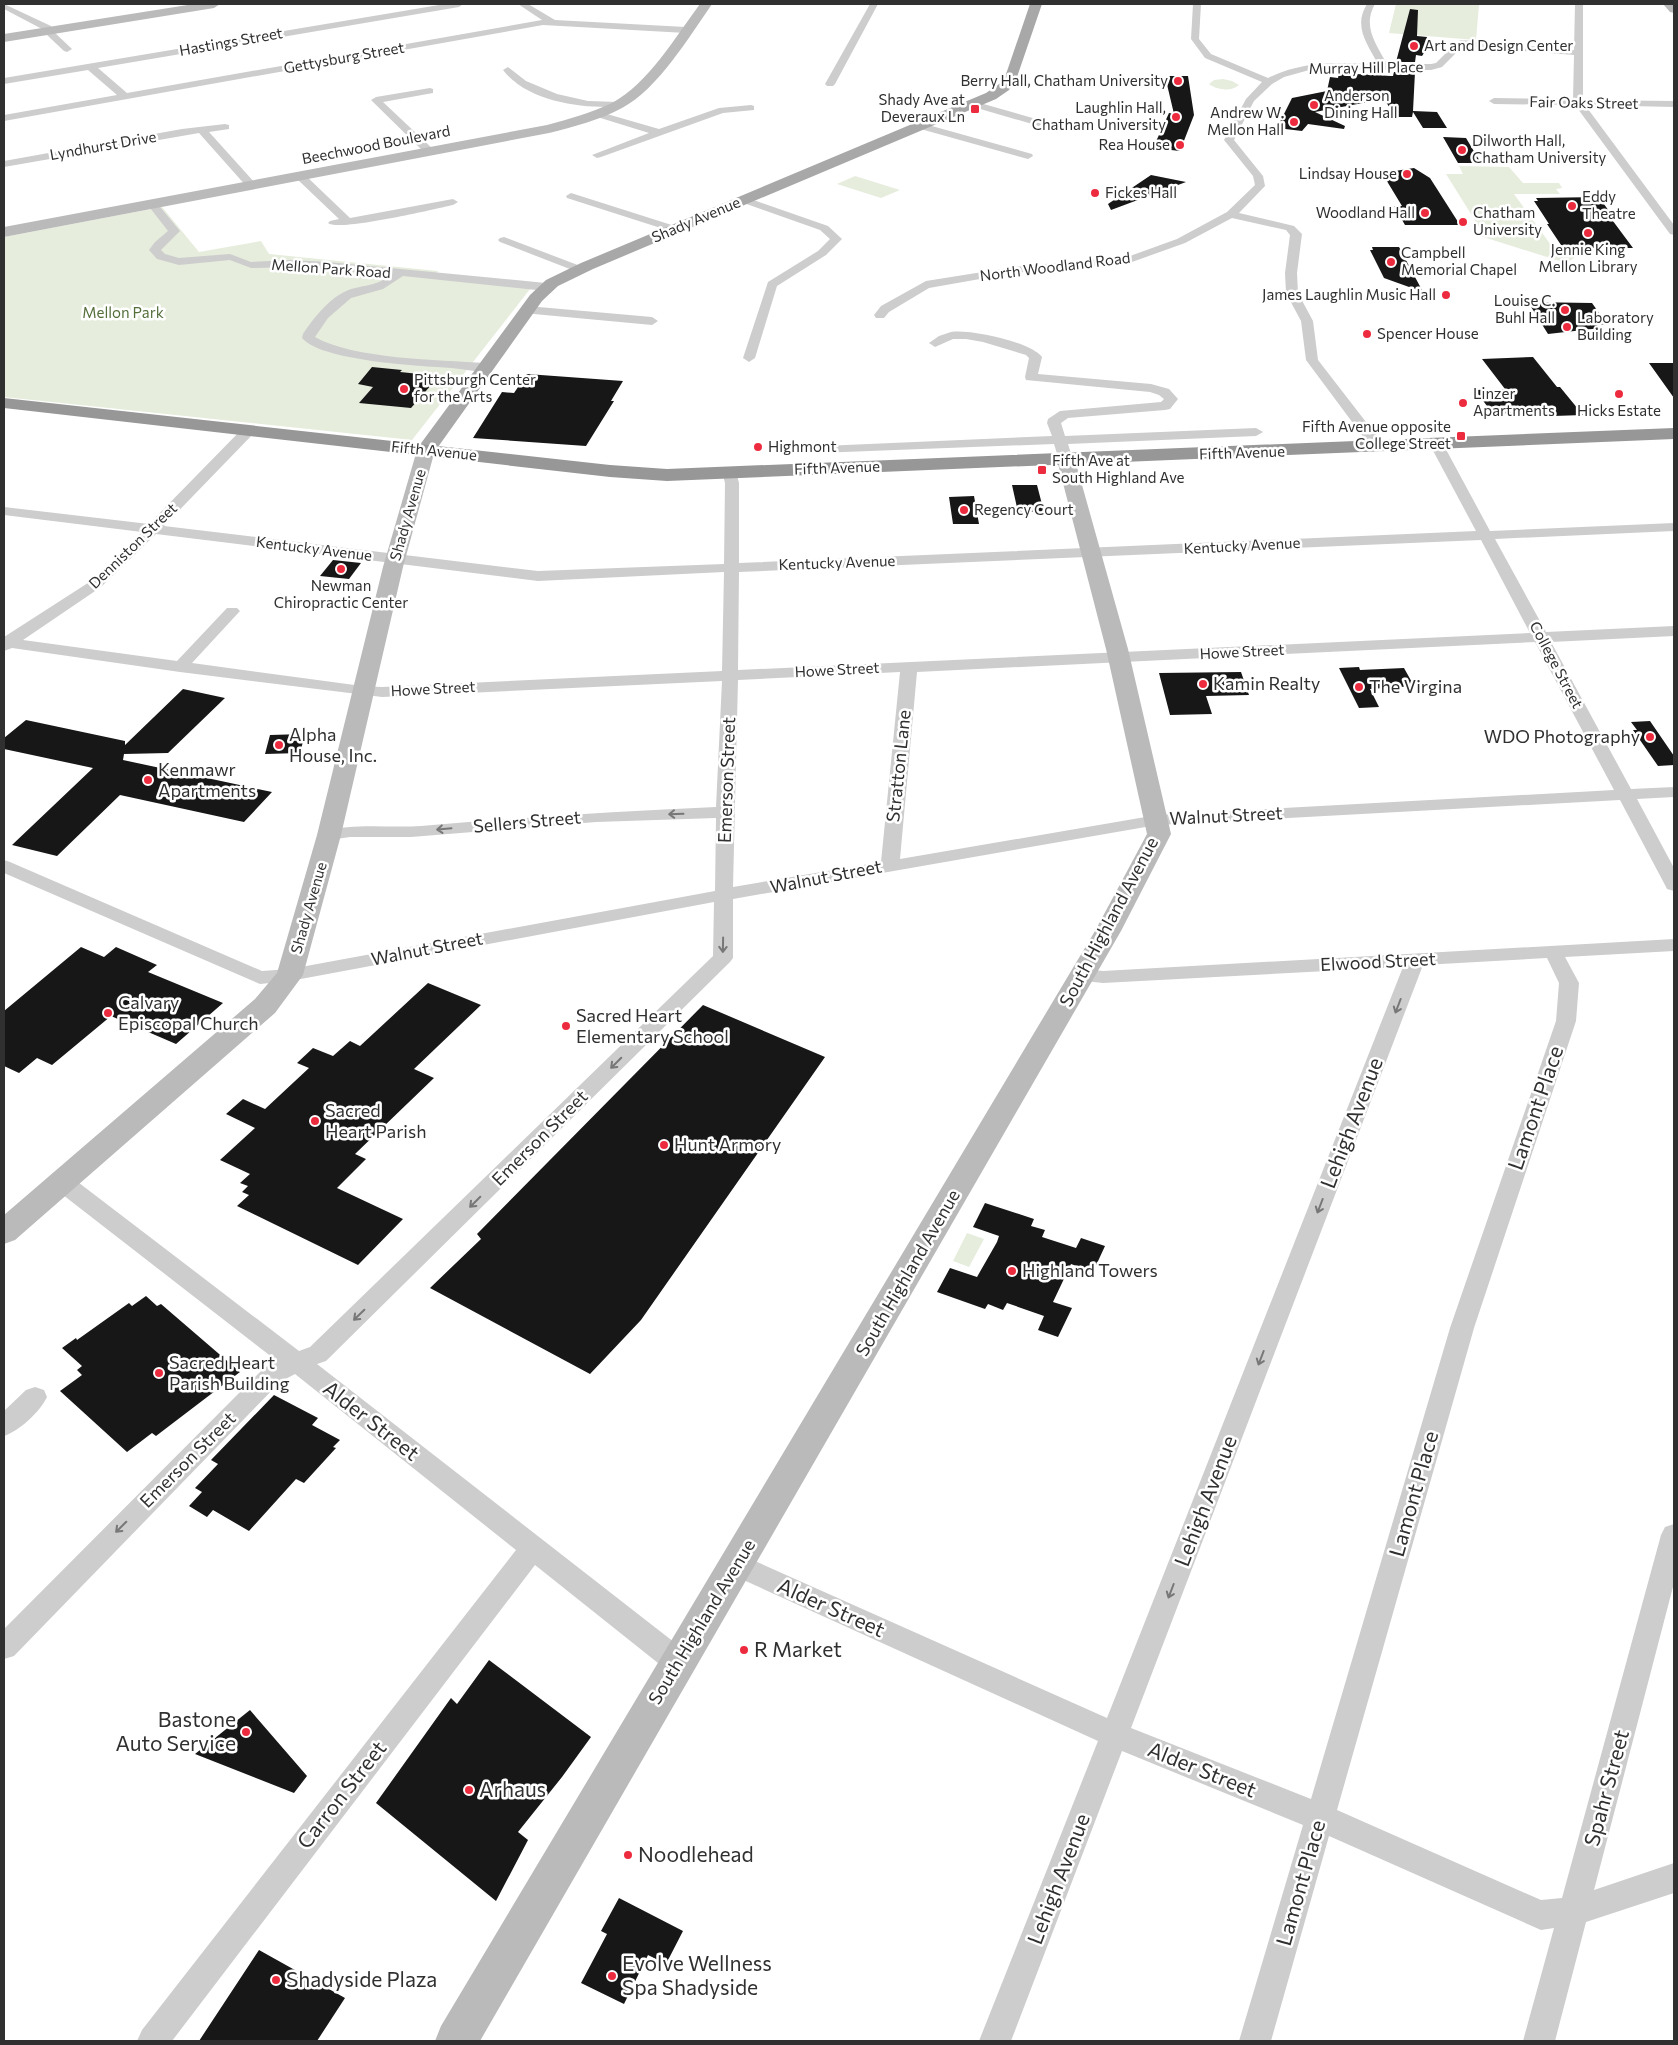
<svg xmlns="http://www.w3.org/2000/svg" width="1678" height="2045" font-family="Commissioner,sans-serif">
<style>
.green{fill:#e6eddd}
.building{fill:#171717}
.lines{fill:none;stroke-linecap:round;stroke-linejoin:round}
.street{fill:#cdcdcd;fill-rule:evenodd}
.secondary{fill:#bababa;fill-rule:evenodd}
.primary{fill:#a8a8a8;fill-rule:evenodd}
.highway{fill:#979797;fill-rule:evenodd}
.oneway{stroke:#777}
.poi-dot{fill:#ed2b3e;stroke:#fff;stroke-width:2}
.labels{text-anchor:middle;stroke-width:5;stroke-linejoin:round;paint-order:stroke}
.far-street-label{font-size:15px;fill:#303030;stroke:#fff}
.far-poi-label{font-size:15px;fill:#303030;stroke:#fff;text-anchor:start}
.far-park-label{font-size:15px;fill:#546e3a;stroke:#fff}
.poi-label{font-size:18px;fill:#303030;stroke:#fff;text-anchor:start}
.street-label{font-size:18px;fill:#303030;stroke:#fff}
.near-street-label{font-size:21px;fill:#303030;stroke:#fff}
.near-poi-label{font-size:21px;fill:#303030;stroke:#fff;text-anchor:start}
</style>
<rect width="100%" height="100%" fill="#fff"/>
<path class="green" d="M1396,4L1479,5L1476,40L1389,33Z
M1223,79L1232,81L1239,85C1231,92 1217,90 1209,84L1214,80Z
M1459,166L1509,167L1523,183H1559L1562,188L1556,189L1560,194H1514L1553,248H1590L1566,263L1477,235L1481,230L1446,174H1463Z
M855,176L900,190L881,198L837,184Z
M162,207L199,252L261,241L269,254L438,271L436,274L534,284L412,440L4,397V237Z
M967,1233L984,1239L969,1267L953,1261Z"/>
<path class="building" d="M1410,9L1418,10L1417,36L1427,37L1424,53L1422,56L1416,55L1415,62H1396Z
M1394,72H1415L1413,111L1437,112L1447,128H1423L1413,112L1412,117H1396L1384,99L1315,112L1345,126L1344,129L1308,124L1302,131L1277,128L1292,98L1327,91L1330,77L1338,78L1339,73L1391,76H1393Z
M1165,76H1188L1194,115L1180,151L1153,148L1169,113L1174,114Z
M1443,137L1466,138L1481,163H1458Z
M1414,168L1430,178L1460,225H1405L1394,206H1402L1382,173Z
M1151,175L1186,182L1111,210L1108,204Z
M1599,197L1611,214L1607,213L1633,248H1579L1567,254L1547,224H1549L1534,201H1538L1536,198Z
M1372,247H1399L1423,292L1384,278L1370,250H1373Z
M1528,302L1592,303L1607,324L1596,325L1601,328L1548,334Z
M1533,357L1557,387H1560L1583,415L1523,417L1520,413L1493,414L1475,390L1505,389L1482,359Z
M1649,363H1674V398Z
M372,367L402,370L400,372L439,376L411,408L359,403L373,387L358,384Z
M527,374L623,381L611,401H614L586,446L473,438L502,392L514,393Z
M1012,485H1037L1044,512H1018Z
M974,496L979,524H953L949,497Z
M333,560L361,563L349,579L320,576Z
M1359,667L1360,670L1404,668L1414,686L1370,689L1379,707L1359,708L1339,668Z
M1241,672L1249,695L1206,696L1212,714L1170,715L1159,673Z
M183,689L225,698L168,753L124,754L123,760L272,792L244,822L120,795L57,856L12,845L93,768L4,749V738L26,720L125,741V745Z
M1650,721L1674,756V765L1658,766L1633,730H1637L1631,722Z
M305,734L300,753L265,754L270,735Z
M81,947L104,957L116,947L157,965L148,972L223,1003L176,1044L111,1016L52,1065L37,1058L19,1073L4,1066V1011Z
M428,983L481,1005L414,1069L434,1078L355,1154L366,1159L337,1188L403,1219L358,1265L237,1206L249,1195L242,1192L248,1186L240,1183L250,1174L220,1160L255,1128L226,1114L243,1099L265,1109L309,1068L297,1063L313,1048L333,1056L350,1041L360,1046Z
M703,1005L825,1057L641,1320L590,1374L430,1288L481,1239L477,1234Z
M985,1203L1034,1219L1031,1226L1045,1230L1042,1237L1076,1248L1081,1238L1105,1246L1093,1272L1071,1264L1053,1302L1072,1308L1058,1337L1038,1330L1044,1316L1007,1303L1003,1310L988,1304L985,1309L937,1292L950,1268L977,1277L997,1242L999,1236L973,1227Z
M146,1296L157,1306L161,1304L240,1372L156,1436L152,1433L127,1452L60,1391L82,1375L77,1370L82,1366L62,1348L76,1338L77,1340L129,1303L132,1306Z
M274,1395L318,1418L312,1425L340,1440L333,1447L336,1448L304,1483L296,1479L249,1531L213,1510L207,1517L189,1506L202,1492L195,1488L218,1464L211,1460Z
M489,1660L591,1737L562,1777L518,1832L528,1840L496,1901L376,1803L451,1698L457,1704Z
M250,1710L307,1776L294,1793L195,1754Z
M619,1898L683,1931L666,1964L648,1955L624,2004L581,1983L607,1934L601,1931Z
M259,1950L345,1998L317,2041H199Z"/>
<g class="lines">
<path class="street" d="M4,4L51,26L54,32L72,49L67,52L64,51L47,35L44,30L4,9Z
M445,4H463L459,7L98,68L127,93L542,20L518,4H528L555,20L686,27L690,30L686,33L543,25L4,121V115L117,95L88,70L4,84V78Z
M870,4H878L835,84L833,86H827L825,84Z
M1193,4H1201L1199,39L1211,54L1268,78C1303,60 1340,63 1378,64C1367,44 1353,26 1367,4H1375C1362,26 1376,44 1387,64H1431L1436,63L1458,41L1461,40L1574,50L1575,4H1583V100L1674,101V107L1585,105L1674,225V235L1670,234L1575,105L1494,104L1489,101L1494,98L1573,99L1574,55L1463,46L1442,67L1431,70L1313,69L1284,77L1272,84L1254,101L1234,140L1263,176L1265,186L1239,213L1294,226L1302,234L1297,273L1298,293L1313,321L1318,360L1383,444L1385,447L1383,450H1373L1306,360L1301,321L1286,293L1285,273L1290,235L1286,230L1232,218L1185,243L1132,262L1014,273L929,288L889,312L884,318H876L874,315L881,306L926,281L1014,267L1130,256L1177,239L1227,212L1255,185L1253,176L1224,140L1246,99L1262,82L1205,58L1191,39Z
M508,67L526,81L557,94L588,101L619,102L624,105C619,109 612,107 606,107C572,107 525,99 503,70Z
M430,88L433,89V93L383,102L434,150L435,152L434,154H426L371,100L376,97Z
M973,101L1043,121L1044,123L1039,126L970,106V102Z
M751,105L754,106V110L723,113L601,157L597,158L592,155L649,133L594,116V112H600L659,129L719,108Z
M921,123L1032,154L1033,156L1028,159L917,128L916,126Z
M225,124L229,125V129L209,132L255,183L256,185L255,187H247L199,133L4,167V161L182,129Z
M300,173L304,174L350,218L453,199L458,202L453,205C435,209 338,232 328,223L330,221L339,219L296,178L295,176Z
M571,193L678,227L680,229L678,231H670L567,198L566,196Z
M745,197L828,226L842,239L826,255L777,286L755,358L749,362L743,358L768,282L818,251L830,239L820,230L741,202L740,200Z
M152,201L156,202L180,231L161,250L165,254L179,258L230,254L251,262L291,260L328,262L546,283L552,287L546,291L403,276L383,289L351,298L328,318L315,337C353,359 439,360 485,363L491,367L489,370C478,373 463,369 451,368C420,366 321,361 302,338L303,334C314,317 331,296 351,289C366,285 379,285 391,275L297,267L251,268L230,260L179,265L157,259L149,250L155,242L168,231L147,204Z
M504,237L583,267L585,269L583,271H575L500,242L498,240L500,238Z
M527,306L652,317L658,321L652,325L523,313L521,310Z
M951,332C970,329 1031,342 1042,357L1038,374L1151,384L1169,389L1178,399L1170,409L1165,410L1068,418L1061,423L1065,436L1256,428L1263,432L1256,436L1068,444L1073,460L1066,464L1059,460L1054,444L818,453L816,450L823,446L1052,436L1047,423L1048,419L1060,411L1161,402L1164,399L1159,395L1150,392L1026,380L1025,377L1029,358L1026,355L983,342L966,339H953L935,347L929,343L939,336Z
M249,426L254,427L256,430L254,433L164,526L538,571L724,564L725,483L722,472L729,468L736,472L739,483V563L1476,531L1430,445L1437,441L1442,442L1490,531L1674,523V531L1495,539L1546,632L1674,626V636L1551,642L1631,789L1674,787V797L1637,799L1674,868V891L1667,889L1665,885L1620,800L1157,825L733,899V958L730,962L326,1361L317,1364L688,1653L692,1662L688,1671L678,1675L668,1671L535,1565L172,2041H137L142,2030L516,1550L295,1374L280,1382L14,1656L4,1659V1629L264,1368L277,1361L54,1188L51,1182L54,1176L62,1174L70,1176L299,1351L310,1347L713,956L714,902L290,981L260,984L4,873V860L10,862L262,971L290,969L715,891L716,818L596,822L411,837H350L329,840L323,839L320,835L323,831C355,823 388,828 421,826C519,818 618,811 716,807L722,681L382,697L180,672L12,648L4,651V637L91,581L142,532L4,515V507L149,524L244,427ZM156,534L538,581L724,572L722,671L382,687L362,686L192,663L240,611L237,608H227L177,661L23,640L101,587ZM1481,540L1530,633L738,670L739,572ZM1535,642L1614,790L1157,815L900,859L917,672ZM900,672L881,862L733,887L738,680Z
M1674,939V951L1565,957L1579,983L1576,1021L1474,1328L1337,1810L1541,1900L1562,1898L1661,1535L1665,1527L1674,1524V1583L1594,1890L1674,1863V1893L1586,1922L1555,2041H1523L1554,1928L1541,1930L1329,1836L1271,2041H1239L1303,1825L1122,1751L1011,2041H979L1098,1741L728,1573L724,1565L728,1557L737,1553L746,1557L1107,1718L1403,967L1103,983L1075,980L1072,975L1075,970L1082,969L1103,971ZM1547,958L1559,983L1556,1021L1450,1328L1311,1799L1131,1728L1423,965Z
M35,1387L44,1390L47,1397C40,1412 19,1431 4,1436V1411L26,1390Z"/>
<path class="secondary" d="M194,4H220L214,8L4,42V34Z
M700,4H712C689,37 658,89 622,108C600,120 573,127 549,133L4,237V227L547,125C569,119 591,113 612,103C648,84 676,36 700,4Z
M1663,4H1674V13L1670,12Z
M426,444L433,446L435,450L403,567L341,835L303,975L275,1013L15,1240L4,1244V1215L255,999L277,973L317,835L383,567L417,450L419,446Z
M1066,454L1073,456L1075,460L1128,649L1171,834L1121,931L480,2041H435L441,2026L1095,931L1147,834L1106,649L1057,460L1059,456Z"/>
<path class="primary" d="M1030,4H1042L1017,77L1009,90L996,99L593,269L558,286L542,301L433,454L426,456L419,454L417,450L419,446L530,295L546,280L581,263L986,93L999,84L1005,77Z"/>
<path class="highway" d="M4,398L610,465L667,469L1674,428V439L667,481L610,477L4,408Z"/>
</g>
<defs><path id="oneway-shaft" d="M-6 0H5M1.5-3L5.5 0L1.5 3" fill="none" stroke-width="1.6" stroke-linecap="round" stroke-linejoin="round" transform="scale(1.25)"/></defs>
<g class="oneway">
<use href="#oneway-shaft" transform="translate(676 814) rotate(178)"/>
<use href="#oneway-shaft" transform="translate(444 829) rotate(175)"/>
<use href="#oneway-shaft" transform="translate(723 945) rotate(91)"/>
<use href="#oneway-shaft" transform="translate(1398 1006) rotate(111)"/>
<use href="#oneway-shaft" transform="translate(616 1063) rotate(135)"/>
<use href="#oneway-shaft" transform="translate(475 1202) rotate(135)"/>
<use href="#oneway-shaft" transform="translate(1320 1206) rotate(111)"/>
<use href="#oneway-shaft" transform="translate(359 1315) rotate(136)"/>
<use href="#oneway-shaft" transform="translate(1261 1358) rotate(111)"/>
<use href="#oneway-shaft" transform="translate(121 1527) rotate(135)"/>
<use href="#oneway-shaft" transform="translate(1171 1591) rotate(111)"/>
</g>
<g class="poi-dot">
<circle cx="1414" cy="46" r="5"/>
<circle cx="1178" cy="81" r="5"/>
<circle cx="1314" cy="105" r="5"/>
<rect x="970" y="104" width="10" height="10" rx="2.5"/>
<circle cx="1176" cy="117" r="5"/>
<circle cx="1294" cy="122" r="5"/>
<circle cx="1180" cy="145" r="5"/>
<circle cx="1462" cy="150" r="5"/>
<circle cx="1407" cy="174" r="5"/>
<circle cx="1095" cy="193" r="5"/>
<circle cx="1572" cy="206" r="5"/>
<circle cx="1425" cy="213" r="5"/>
<circle cx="1463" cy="222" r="5"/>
<circle cx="1588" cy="233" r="5"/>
<circle cx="1391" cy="262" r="5"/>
<circle cx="1446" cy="295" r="5"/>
<circle cx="1565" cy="310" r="5"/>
<circle cx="1567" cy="327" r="5"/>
<circle cx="1367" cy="334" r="5"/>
<circle cx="404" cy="389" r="5"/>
<circle cx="1619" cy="394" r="5"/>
<circle cx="1463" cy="403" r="5"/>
<rect x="1456" y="431" width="10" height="10" rx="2.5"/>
<circle cx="758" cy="447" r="5"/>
<rect x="1037" y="465" width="10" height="10" rx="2.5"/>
<circle cx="964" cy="510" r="5"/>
<circle cx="341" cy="569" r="5"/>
<circle cx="1203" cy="684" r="5"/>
<circle cx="1359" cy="687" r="5"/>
<circle cx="1650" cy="737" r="5"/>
<circle cx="279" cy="745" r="5"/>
<circle cx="148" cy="780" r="5"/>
<circle cx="108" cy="1013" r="5"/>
<circle cx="566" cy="1026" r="5"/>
<circle cx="315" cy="1121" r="5"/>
<circle cx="664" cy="1145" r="5"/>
<circle cx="1012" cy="1271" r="5"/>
<circle cx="159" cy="1373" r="5"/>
<circle cx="744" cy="1650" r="5"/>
<circle cx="246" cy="1732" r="5"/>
<circle cx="469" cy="1790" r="5"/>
<circle cx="628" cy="1855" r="5"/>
<circle cx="612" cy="1976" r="5"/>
<circle cx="276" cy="1980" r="5"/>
</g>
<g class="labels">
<g class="far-street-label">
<text transform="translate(231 42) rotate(-10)" y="5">Hastings Street</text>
<text transform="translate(344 58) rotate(-10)" y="5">Gettysburg Street</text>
<text transform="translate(1366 68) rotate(-1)" y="5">Murray Hill Place</text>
<text transform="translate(1584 103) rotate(1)" y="5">Fair Oaks Street</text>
<text transform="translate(376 145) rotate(-11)" y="5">Beechwood Boulevard</text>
<text transform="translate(103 146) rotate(-10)" y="5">Lyndhurst Drive</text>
<text transform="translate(696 220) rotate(-23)" y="5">Shady Avenue</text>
<text transform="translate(1055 267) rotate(-7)" y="5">North Woodland Road</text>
<text transform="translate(331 269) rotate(4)" y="5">Mellon Park Road</text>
<text transform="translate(434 451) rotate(6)" y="5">Fifth Avenue</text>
<text transform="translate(1242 453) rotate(-2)" y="5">Fifth Avenue</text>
<text transform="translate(837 468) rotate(-2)" y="5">Fifth Avenue</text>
<text transform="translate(408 515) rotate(-74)" y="5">Shady Avenue</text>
<text transform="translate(133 546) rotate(-44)" y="5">Denniston Street</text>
<text transform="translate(1242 546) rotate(-3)" y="5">Kentucky Avenue</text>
<text transform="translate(314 549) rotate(7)" y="5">Kentucky Avenue</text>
<text transform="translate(837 563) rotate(-2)" y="5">Kentucky Avenue</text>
<text transform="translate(1242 652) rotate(-3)" y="5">Howe Street</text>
<text transform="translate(1556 665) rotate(62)" y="5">College Street</text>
<text transform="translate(837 670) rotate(-3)" y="5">Howe Street</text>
<text transform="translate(433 689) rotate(-3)" y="5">Howe Street</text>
<text transform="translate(309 908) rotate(-74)" y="5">Shady Avenue</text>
</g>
<g class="far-poi-label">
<text x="1424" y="51">Art and Design Center</text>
<text x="1168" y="86" text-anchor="end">Berry Hall, Chatham University</text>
<text x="1324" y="101">Anderson<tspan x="1324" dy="17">Dining Hall</tspan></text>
<text x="965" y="105" text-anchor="end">Shady Ave at<tspan x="965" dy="17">Deveraux Ln</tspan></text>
<text x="1166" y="113" text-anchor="end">Laughlin Hall,<tspan x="1166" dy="17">Chatham University</tspan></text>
<text x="1284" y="118" text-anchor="end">Andrew W.<tspan x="1284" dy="17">Mellon Hall</tspan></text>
<text x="1472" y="146">Dilworth Hall,<tspan x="1472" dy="17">Chatham University</tspan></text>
<text x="1170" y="150" text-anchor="end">Rea House</text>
<text x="1397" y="179" text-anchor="end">Lindsay House</text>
<text x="1105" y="198">Fickes Hall</text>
<text x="1582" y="202">Eddy<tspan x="1582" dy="17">Theatre</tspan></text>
<text x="1415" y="218" text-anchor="end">Woodland Hall</text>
<text x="1473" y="218">Chatham<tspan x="1473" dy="17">University</tspan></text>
<text x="1588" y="255" text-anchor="middle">Jennie King<tspan x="1588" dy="17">Mellon Library</tspan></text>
<text x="1401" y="258">Campbell<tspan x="1401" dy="17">Memorial Chapel</tspan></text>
<text x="1436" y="300" text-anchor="end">James Laughlin Music Hall</text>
<text x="1555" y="306" text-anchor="end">Louise C.<tspan x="1555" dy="17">Buhl Hall</tspan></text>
<text x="1577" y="323">Laboratory<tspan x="1577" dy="17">Building</tspan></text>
<text x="1377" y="339">Spencer House</text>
<text x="414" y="385">Pittsburgh Center<tspan x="414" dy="17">for the Arts</tspan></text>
<text x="1473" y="399">Linzer<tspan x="1473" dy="17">Apartments</tspan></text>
<text x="1619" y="416" text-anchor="middle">Hicks Estate</text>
<text x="1451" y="432" text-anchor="end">Fifth Avenue opposite<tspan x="1451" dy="17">College Street</tspan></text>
<text x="768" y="452">Highmont</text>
<text x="1052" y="466">Fifth Ave at<tspan x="1052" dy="17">South Highland Ave</tspan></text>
<text x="974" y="515">Regency Court</text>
<text x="341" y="591" text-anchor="middle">Newman<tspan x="341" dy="17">Chiropractic Center</tspan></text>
</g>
<g class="far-park-label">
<text x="123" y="318">Mellon Park</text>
</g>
<g class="poi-label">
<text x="1213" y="690">Kamin Realty</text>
<text x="1369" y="693">The Virgina</text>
<text x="289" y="741">Alpha<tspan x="289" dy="21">House, Inc.</tspan></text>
<text x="1640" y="743" text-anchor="end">WDO Photography</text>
<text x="158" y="776">Kenmawr<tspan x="158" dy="21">Apartments</tspan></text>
<text x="118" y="1009">Calvary<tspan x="118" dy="21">Episcopal Church</tspan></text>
<text x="576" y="1022">Sacred Heart<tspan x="576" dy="21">Elementary School</tspan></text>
<text x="325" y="1117">Sacred<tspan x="325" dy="21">Heart Parish</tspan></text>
<text x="674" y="1151">Hunt Armory</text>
<text x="1022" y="1277">Highland Towers</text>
<text x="169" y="1369">Sacred Heart<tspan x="169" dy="21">Parish Building</tspan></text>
</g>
<g class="street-label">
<text transform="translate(899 766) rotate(-84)" y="6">Stratton Lane</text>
<text transform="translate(727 780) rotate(-88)" y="6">Emerson Street</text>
<text transform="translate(1226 816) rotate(-3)" y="6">Walnut Street</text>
<text transform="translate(527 822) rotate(-5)" y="6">Sellers Street</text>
<text transform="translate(826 877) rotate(-11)" y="6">Walnut Street</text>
<text transform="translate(1109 922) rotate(-62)" y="6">South Highland Avenue</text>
<text transform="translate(427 949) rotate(-11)" y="6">Walnut Street</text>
<text transform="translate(1378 962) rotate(-3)" y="6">Elwood Street</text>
<text transform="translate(540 1138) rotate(-45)" y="6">Emerson Street</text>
<text transform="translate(908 1273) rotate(-60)" y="6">South Highland Avenue</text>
<text transform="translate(188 1460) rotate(-45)" y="6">Emerson Street</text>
<text transform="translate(702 1622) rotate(-59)" y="6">South Highland Avenue</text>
</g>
<g class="near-street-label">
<text transform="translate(1536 1108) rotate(-71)" y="7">Lamont Place</text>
<text transform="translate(1352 1123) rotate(-69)" y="7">Lehigh Avenue</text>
<text transform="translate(371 1421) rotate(38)" y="7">Alder Street</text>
<text transform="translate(1414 1494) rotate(-74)" y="7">Lamont Place</text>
<text transform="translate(1206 1501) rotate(-69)" y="7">Lehigh Avenue</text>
<text transform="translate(831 1608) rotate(24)" y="7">Alder Street</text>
<text transform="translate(1202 1770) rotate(22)" y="7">Alder Street</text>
<text transform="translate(1607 1788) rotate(-75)" y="7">Spahr Street</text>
<text transform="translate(342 1795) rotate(-52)" y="7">Carron Street</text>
<text transform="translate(1059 1879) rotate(-69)" y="7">Lehigh Avenue</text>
<text transform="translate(1301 1883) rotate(-74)" y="7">Lamont Place</text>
</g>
<g class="near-poi-label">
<text x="754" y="1657">R Market</text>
<text x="236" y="1727" text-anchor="end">Bastone<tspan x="236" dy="24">Auto Service</tspan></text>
<text x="479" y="1797">Arhaus</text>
<text x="638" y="1862">Noodlehead</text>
<text x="622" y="1971">Evolve Wellness<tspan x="622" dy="24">Spa Shadyside</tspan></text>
<text x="286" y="1987">Shadyside Plaza</text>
</g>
</g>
<rect width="1678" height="2045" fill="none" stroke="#303030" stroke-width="10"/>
</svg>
